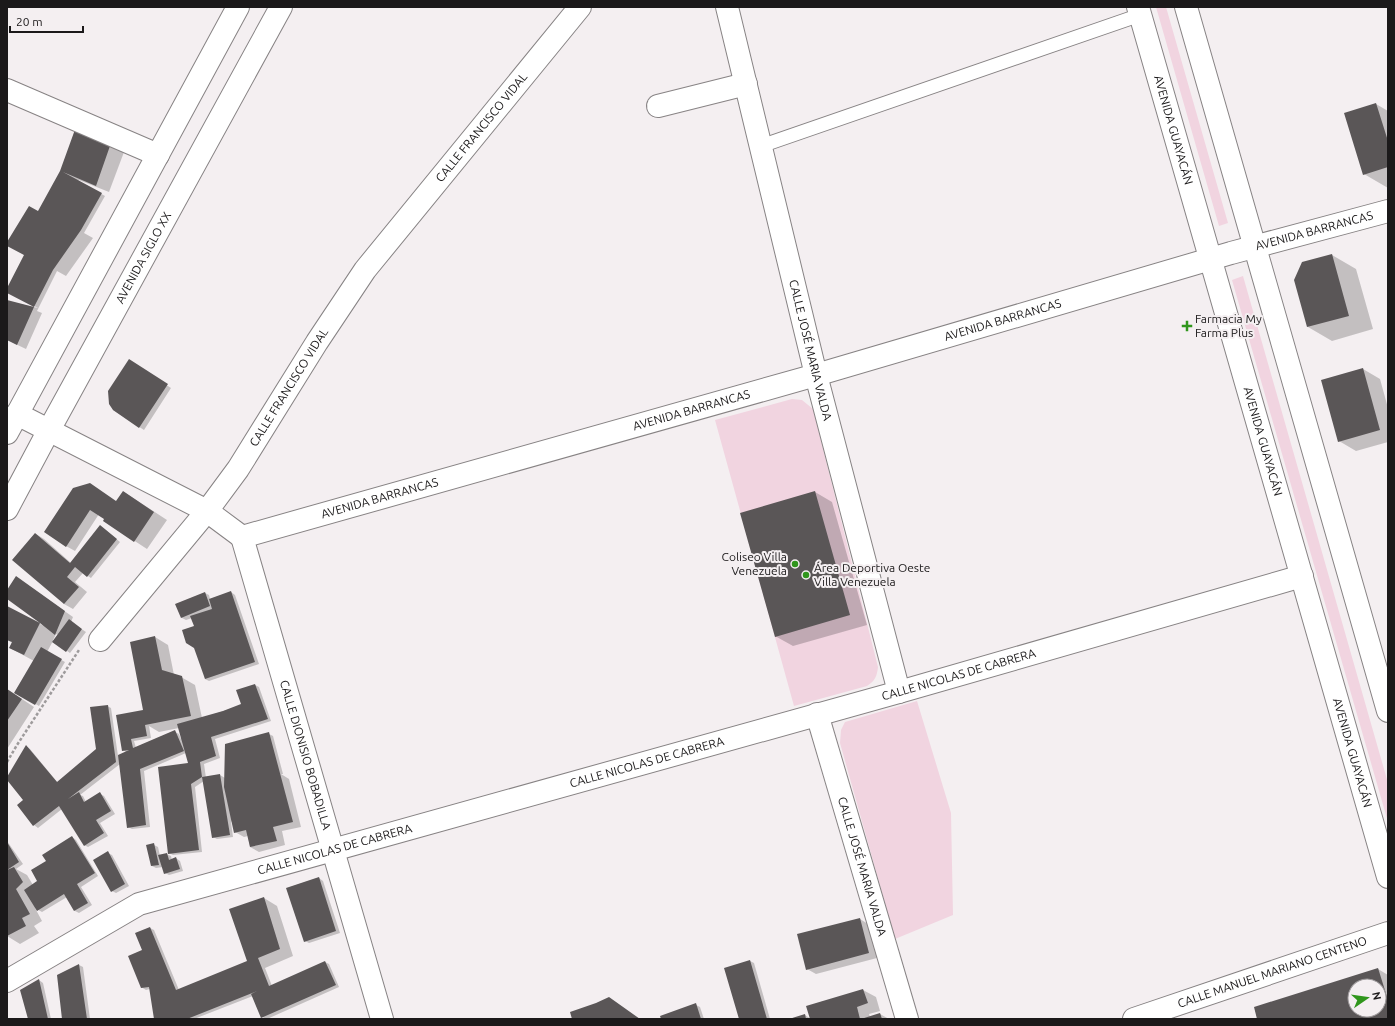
<svg xmlns="http://www.w3.org/2000/svg" width="1395" height="1026" font-family="Ubuntu,sans-serif">
<style>
.green{fill:#f1d4e0}
.shadow{fill:#0003;fill-rule:evenodd}
.building{fill:#5a5657;fill-rule:evenodd}
.lines{fill:none;stroke-linecap:round;stroke-linejoin:round}
.lane-casing{stroke:#878384;stroke-width:15}
.street-casing{stroke:#878384;stroke-width:24}
.secondary-casing{stroke:#878384;stroke-width:24}
.primary-casing{stroke:#878384;stroke-width:24}
.highway-casing{stroke:#878384;stroke-width:24}
.path{stroke:#9e9b9c;stroke-width:2.5;stroke-dasharray:3 2;stroke-linecap:butt}
.lane{stroke:#fff;stroke-width:13}
.street{stroke:#fff;stroke-width:22}
.secondary{stroke:#fff;stroke-width:22}
.primary{stroke:#fff;stroke-width:22}
.highway{stroke:#fff;stroke-width:22}
.poi-dot{fill:#30961c;stroke:#f4eff1;stroke-width:1.5}
.labels{text-anchor:middle;stroke-width:4;stroke-linejoin:round;paint-order:stroke}
.street-label{font-size:12px;fill:#1b191a;stroke:#f4eff1}
.poi-label{font-size:12px;fill:#1b191a;stroke:#f4eff1;text-anchor:start}
</style>
<rect width="100%" height="100%" fill="#f4eff1"/>
<path class="green" d="M1156,7H1166L1228,223L1219,226Z
M1243,276L1388,783V822L1232,280Z
M792,399L802,400L813,409L878,667C877,676 875,681 867,686L794,706L715,420Z
M917,701L951,813L953,915L895,939L840,743L841,730L845,722Z"/>
<path class="shadow" d="M1376,104L1388,111V188L1364,174Z
M78,126L124,152L109,192L79,180L78,181L105,196L84,233L93,238L66,276L57,271L37,311L42,313L26,349L7,340V301L38,308L7,292L25,255L7,244L39,212L61,171Z
M1332,255L1356,269L1373,329L1332,341L1308,327Z
M133,363L171,388L144,430L113,410Z
M1363,369L1380,379L1388,408V442L1356,451L1339,441Z
M74,489L117,502L124,492L167,520L147,549L104,521L105,519L99,514L75,551L66,546Z
M815,492L832,502L867,625L793,646L775,636Z
M104,529L120,542L91,578L83,573L75,582L87,592L73,609L64,604L36,534L44,539L71,563Z
M17,578L73,617L71,622L86,632L70,653L53,641L47,652L65,662L39,706L15,692L34,661L10,648L13,643L7,640V607L44,626L7,598V591ZM56,634L58,635L54,641L53,640Z
M231,592L235,595L259,664L209,681L205,679L195,627L192,618L186,620L182,618L177,604L205,593L209,595L210,599Z
M155,637L168,645L174,675L181,677L195,685L202,718L242,705L255,685L259,687L271,721L215,739L220,758L204,764L206,778L220,775L225,778L269,734L273,736L283,774H281L289,779L301,827L282,831L285,845L259,852L250,847L248,836L244,837L235,832L232,821L231,822L233,837L217,839L213,837L204,781L195,787L202,852L173,855L169,853L189,764L186,753L144,771L150,827L132,829L128,827L120,764L80,795L83,796L86,802L100,794L104,796L115,814L100,823L108,836L88,847L84,845L62,809L38,828L34,825L24,800L26,746L30,749L58,783L97,749L107,706L111,708L118,756L126,752L123,750L144,711ZM149,726L159,732L179,728L182,738L181,739L179,734L175,732L136,748L134,741L151,738Z
M7,689L34,707L7,749Z
M72,837L76,840L98,876L81,887L92,905L79,913L75,911L67,897L42,912L35,908L42,921L34,926L39,933L20,944L7,936V841L23,864L16,869L27,875L33,885L39,881L47,861Z
M154,845L158,847L160,856L166,854L171,856L172,860L176,858L180,861L183,871L169,875L165,873L163,867L156,868L152,866Z
M108,853L112,855L129,886L116,893L112,891Z
M319,878L323,881L340,933L309,943L305,941Z
M264,898L277,906L293,956L265,968L272,986L325,962L329,964L339,987L267,1019L262,1017L253,996L194,1019H155L150,989L146,990L141,987L143,950L137,934L150,928L154,930L179,990L249,961Z
M860,919L868,924L877,958L816,974L807,969Z
M750,961L754,963L770,1019H740Z
M79,965L83,967L90,1019H63L58,975Z
M1378,969L1388,975V1019H1258ZM1355,986H1379V1010H1355Z
M39,980L43,983L51,1019H29Z
M863,990L876,997L880,1011L869,1014L870,1017L880,1014L889,1019H791L805,1015L811,1019Z
M696,1005L700,1007L704,1019H662Z"/>
<path class="building" d="M1376,103L1388,141V167L1363,175L1344,113Z
M77,124L111,143L96,186L63,172L102,193L81,230L53,270L34,307L7,293V288L24,255L7,246V242L29,206L38,211L60,171Z
M1332,254L1349,316L1307,327L1294,280L1302,262Z
M7,300L34,307L17,345L7,340Z
M129,359L168,384L139,428L113,410L109,404L108,391Z
M1363,368L1380,430L1338,442L1321,380Z
M90,483L116,501L123,491L154,512L134,542L103,521L104,519L90,510L66,547L44,532L73,488Z
M815,491L850,615L775,637L740,513Z
M100,525L117,539L87,577L75,567L67,577L79,587L64,604L12,560L35,533L70,563Z
M16,576L65,611L55,635L40,623L24,655L9,648L12,642L7,640V606L40,623L7,599V590Z
M231,591L255,662L205,679L194,648L186,643L182,630L194,626L190,616L212,609L209,599Z
M205,592L210,606L181,618L175,604Z
M69,619L82,629L66,652L52,642Z
M155,636L162,670L182,676L191,716L145,725L147,736L131,739L133,748L175,730L184,751L140,769L146,825L127,828L118,755L129,750L122,751L116,715L143,710L130,642Z
M41,647L62,659L35,705L14,693Z
M255,684L268,719L211,737L216,756L200,762L202,777L191,784L199,850L168,854L158,767L188,763L177,724L223,711L241,704L236,690Z
M7,689L22,699L7,721Z
M108,705L116,762L68,799L79,792L84,802L100,792L111,811L96,820L104,833L84,846L59,806L33,826L17,805L23,800L7,780V777L26,745L57,782L96,749L90,707Z
M269,732L293,822L273,827L277,841L250,847L246,830L234,833L224,787L225,744Z
M220,774L230,835L212,838L202,777Z
M72,836L95,873L77,884L88,903L74,911L64,894L37,911L24,890L37,881L31,870L46,861L42,855Z
M7,842L19,862L7,870Z
M154,843L159,865L151,866L146,845Z
M108,851L125,884L111,892L93,860Z
M167,853L169,860L176,857L180,869L164,874L158,855Z
M14,867L23,882L16,889L30,914L22,918L26,926L7,936V870Z
M319,877L336,931L304,942L286,888Z
M264,897L280,949L258,958L269,986L325,961L336,985L261,1018L251,994L257,991L187,1019H154L149,987L141,988L128,956L142,950L135,933L150,927L176,990L247,961L229,909Z
M860,918L869,953L806,970L797,934Z
M750,960L767,1019H739L724,968Z
M79,964L87,1019H62L57,975Z
M1378,968L1388,1000V1019H1257L1254,1007ZM1355,986H1379V1010H1355Z
M39,979L48,1019H28L20,990Z
M863,989L868,1003L857,1007L860,1019H810L806,1006Z
M609,997L640,1019H572L570,1012L596,1003Z
M696,1003L701,1019H661L660,1016Z
M880,1013L882,1019H861Z
M805,1014L806,1019H789Z"/>
<g class="lines">
<g class="lane-casing">
<path id="lane" d="M761,146L1140,15"/>
</g>
<g class="street-casing">
<g id="street">
<path id="s1" d="M727,7L816,375L899,692"/>
<path d="M7,90L158,155"/>
<path d="M658,106L746,84"/>
<path id="s2" d="M242,537L382,1019"/>
<path id="s3" d="M100,640L207,511L238,469L317,342L365,270L580,7"/>
<path id="s4" d="M817,714L907,1019"/>
<path id="s5" d="M7,981L139,904L899,692L1302,576"/>
<path id="s6" d="M1134,1019L1388,933"/>
</g>
</g>
<g class="secondary-casing">
<g id="secondary">
<path id="s7" d="M17,414L207,511L242,537L816,375L1231,253L1388,211"/>
</g>
</g>
<g class="primary-casing">
<g id="primary">
<path id="s8" d="M1138,7L1388,877"/>
<path d="M1186,7L1388,711"/>
</g>
</g>
<g class="highway-casing">
<g id="highway">
<path d="M7,433L238,7"/>
<path id="s9" d="M7,509L49,430L281,7"/>
</g>
</g>
<path class="path" d="M7,762L17,745L79,650"/>
<use href="#lane" class="lane"/>
<use href="#street" class="street"/>
<use href="#secondary" class="secondary"/>
<use href="#primary" class="primary"/>
<use href="#highway" class="highway"/>
</g>
<g class="poi-dot">
<path d="M1185 320h4v4h4v4h-4v4h-4v-4h-4v-4h4z"/>
<circle cx="795" cy="564" r="4"/>
<circle cx="806" cy="575" r="4"/>
</g>
<g class="labels">
<g class="street-label">
<text dy="4" stroke="none"><textPath href="#s3" startOffset="640">CALLE FRANCISCO VIDAL</textPath></text>
<text dy="4" stroke="none"><textPath href="#s8" startOffset="128">AVENIDA GUAYACÁN</textPath></text>
<text dy="4" stroke="none"><textPath href="#s7" startOffset="1372">AVENIDA BARRANCAS</textPath></text>
<text dy="4" stroke="none"><textPath href="#s9" startOffset="286">AVENIDA SIGLO XX</textPath></text>
<text dy="4" stroke="none"><textPath href="#s7" startOffset="1048">AVENIDA BARRANCAS</textPath></text>
<text dy="4" stroke="none"><textPath href="#s1" startOffset="353">CALLE JOSÉ MARIA VALDA</textPath></text>
<text dy="4" stroke="none"><textPath href="#s3" startOffset="316">CALLE FRANCISCO VIDAL</textPath></text>
<text dy="4" stroke="none"><textPath href="#s7" startOffset="724">AVENIDA BARRANCAS</textPath></text>
<text dy="4" stroke="none"><textPath href="#s8" startOffset="452">AVENIDA GUAYACÁN</textPath></text>
<text dy="4" stroke="none"><textPath href="#s7" startOffset="400">AVENIDA BARRANCAS</textPath></text>
<text dy="4" stroke="none"><textPath href="#s5" startOffset="1004">CALLE NICOLAS DE CABRERA</textPath></text>
<text dy="4" stroke="none"><textPath href="#s8" startOffset="776">AVENIDA GUAYACÁN</textPath></text>
<text dy="4" stroke="none"><textPath href="#s2" startOffset="227">CALLE DIONISIO BOBADILLA</textPath></text>
<text dy="4" stroke="none"><textPath href="#s5" startOffset="680">CALLE NICOLAS DE CABRERA</textPath></text>
<text dy="4" stroke="none"><textPath href="#s5" startOffset="356">CALLE NICOLAS DE CABRERA</textPath></text>
<text dy="4" stroke="none"><textPath href="#s4" startOffset="159">CALLE JOSÉ MARIA VALDA</textPath></text>
<text dy="4" stroke="none"><textPath href="#s6" startOffset="146">CALLE MANUEL MARIANO CENTENO</textPath></text>
</g>
<g class="poi-label">
<text x="1195" y="323">Farmacia My<tspan x="1195" dy="14">Farma Plus</tspan></text>
<text x="787" y="561" text-anchor="end">Coliseo Villa<tspan x="787" dy="14">Venezuela</tspan></text>
<text x="814" y="572">Área Deportiva Oeste<tspan x="814" dy="14">Villa Venezuela</tspan></text>
</g>
</g>
<rect width="1395" height="1026" fill="none" stroke="#1b191a" stroke-width="16"/>
<g transform="translate(1367 998) rotate(77)"><circle r="19" fill="#f4eff1" stroke="#9d999b"/>
<path d="M0-3L7 15L0 10L-7 15Z" fill="#30961c"/>
<text y="-6" font-size="11" font-weight="bold" text-anchor="middle" fill="#1b191a">N</text>
</g>
<path d="M10 26v6h73v-6" fill="none" stroke="#1b191a" stroke-width="2"/>
<text x="16" y="26" font-size="12" fill="#1b191a" stroke="#f4eff1" stroke-width="3" paint-order="stroke">20 m</text>
</svg>
